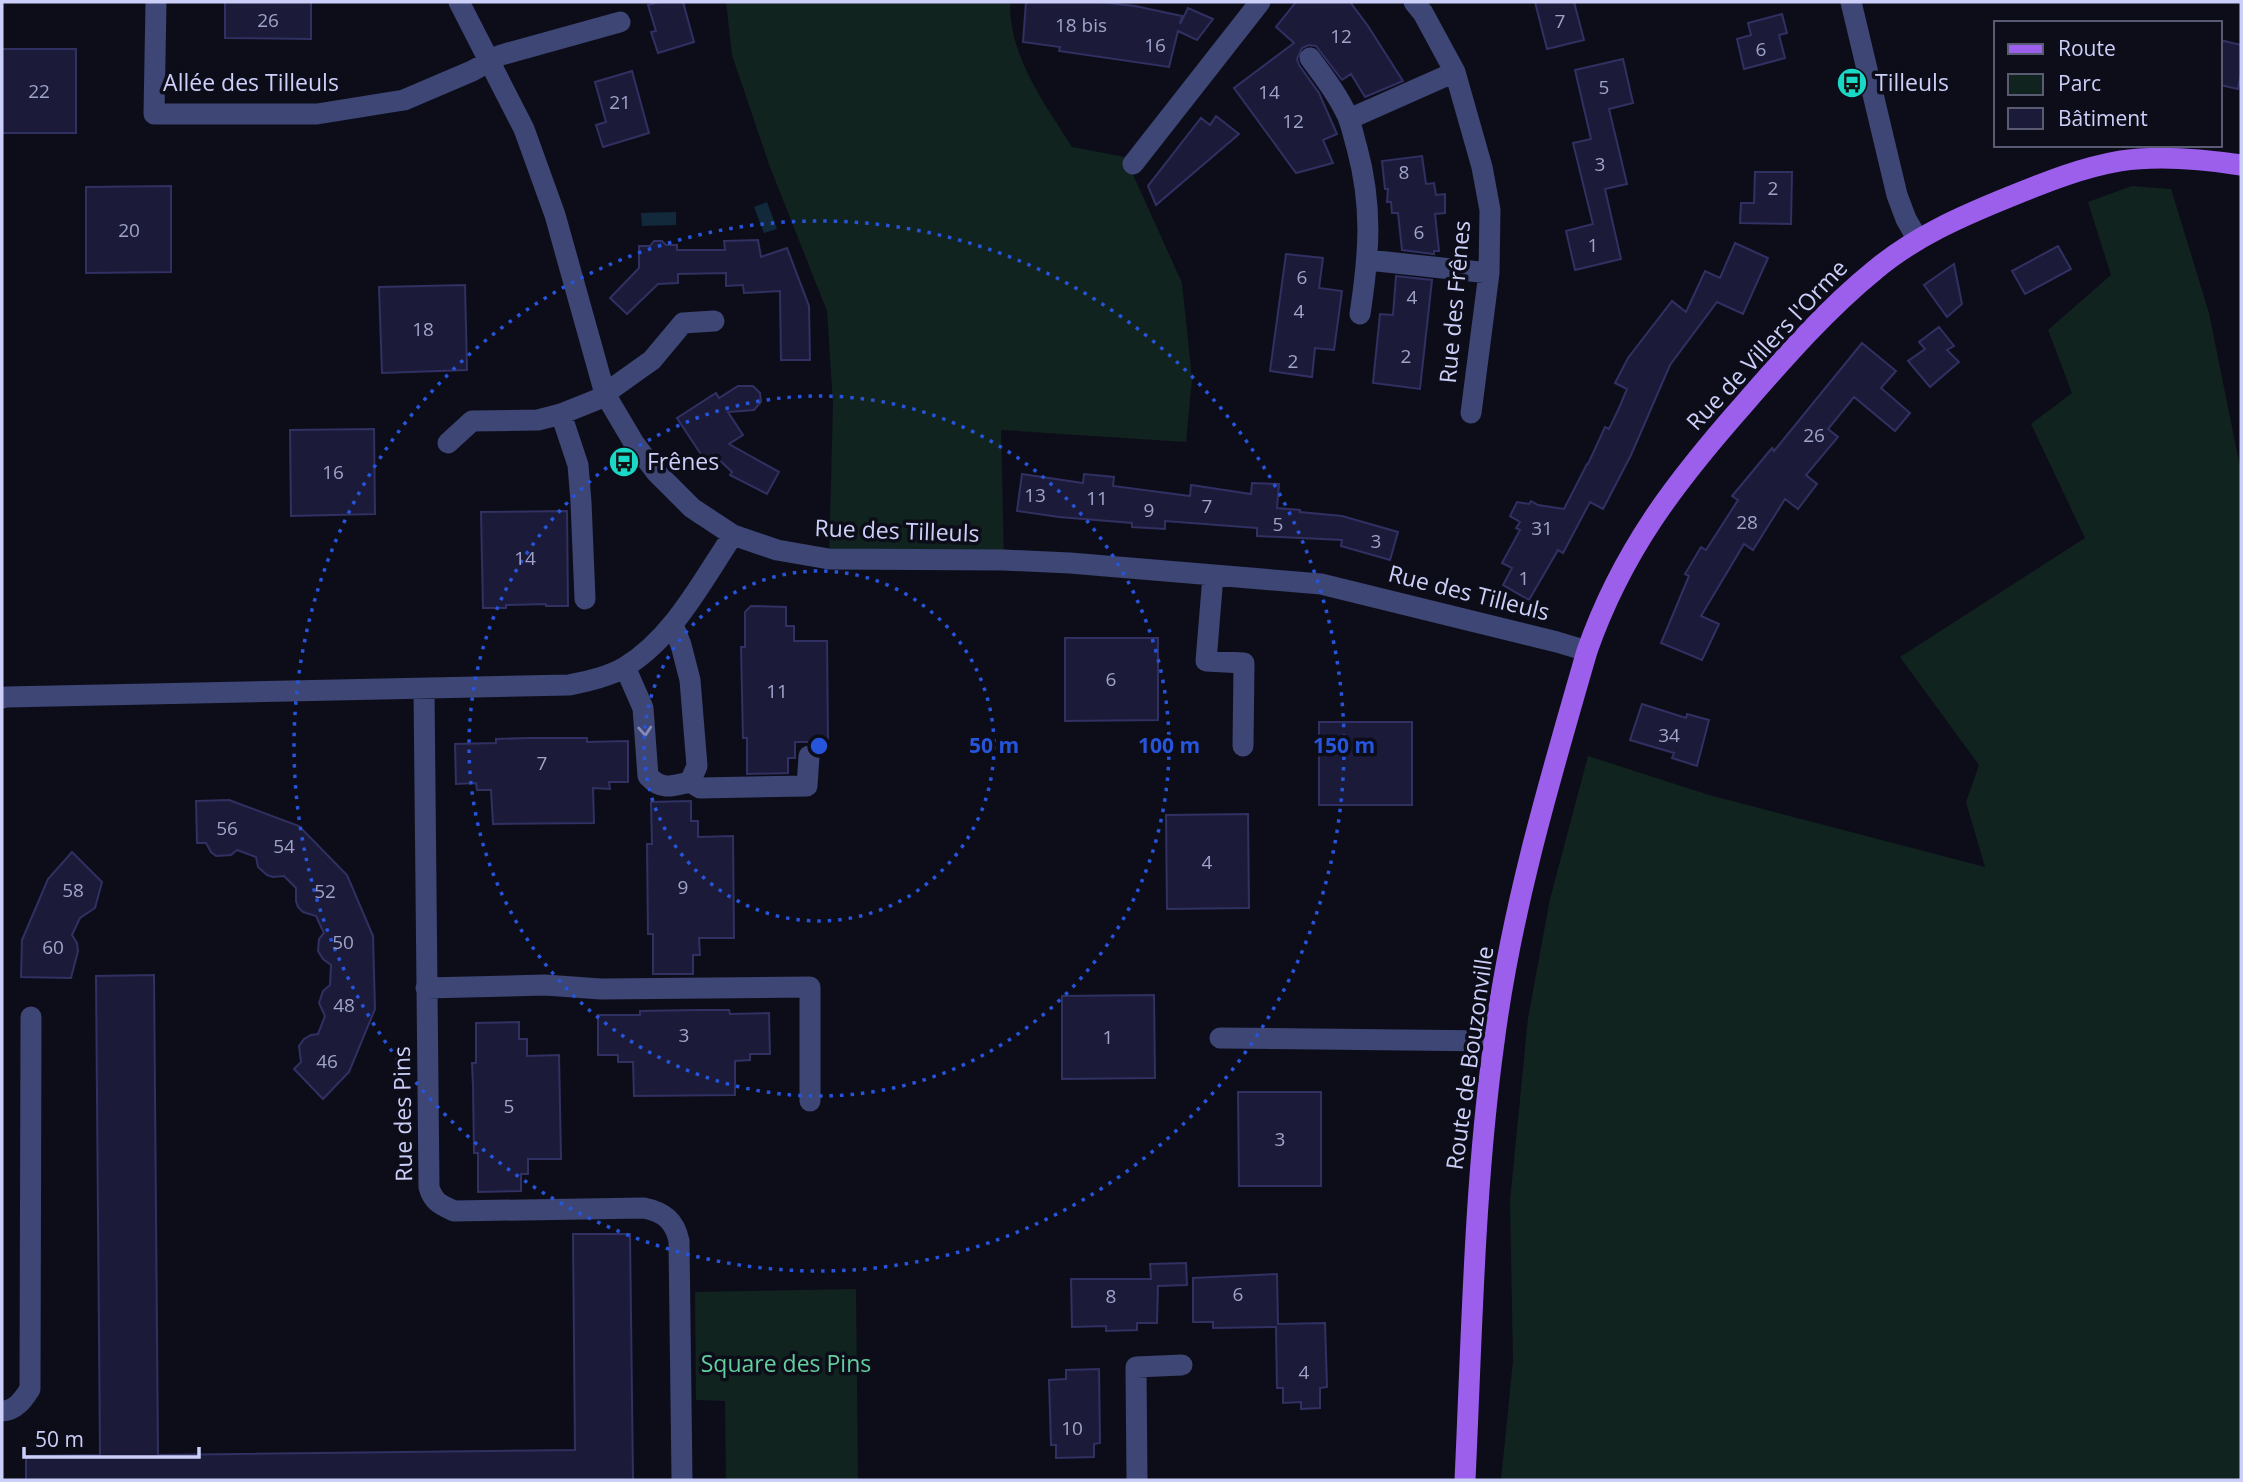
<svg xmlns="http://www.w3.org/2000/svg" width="2243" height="1482" font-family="'Open Sans',sans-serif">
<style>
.green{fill:#11231f}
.water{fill:#11293a}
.building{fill:#1b1b39;stroke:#303062;stroke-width:2}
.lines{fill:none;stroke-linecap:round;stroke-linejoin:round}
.minor{stroke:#3d4674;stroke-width:21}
.major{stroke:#9b5fec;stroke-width:21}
.oneway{stroke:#848bb6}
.ring{fill:none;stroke:#2654da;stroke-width:3.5;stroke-dasharray:3.5 7}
.labels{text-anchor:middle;stroke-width:7;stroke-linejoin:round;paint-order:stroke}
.number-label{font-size:19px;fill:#a0a3c9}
.street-label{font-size:23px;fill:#ccd0f9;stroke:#0d0d1a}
.poi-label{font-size:23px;fill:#ccd0f9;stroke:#0d0d1a;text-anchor:start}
.park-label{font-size:23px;fill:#62cf9e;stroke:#0d0d1a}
.centre{fill:#2654da;stroke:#0d0d1a;stroke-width:3.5}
.ring-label{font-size:21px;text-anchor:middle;font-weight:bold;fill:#2654da;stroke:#0d0d1a;stroke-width:7;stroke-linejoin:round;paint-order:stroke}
</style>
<rect width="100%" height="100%" fill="#0d0d1a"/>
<path class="green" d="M726,2H1010C1009,56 1044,103 1072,147L1125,157L1182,283L1192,379L1186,442L1001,430L1004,560L829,559L833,404L827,311L770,167L732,55Z
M2132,186L2171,189L2209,313L2241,472V1480H1501L1513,1361L1510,1201L1528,1018L1550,899L1588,756L1709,795L1985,867L1966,802L1979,765L1900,657L2085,538L2031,424L2072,393L2048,330L2111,275L2088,202Z
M856,1289L858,1480H726L725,1401L696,1400L695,1292Z"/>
<path class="water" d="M767,202L777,229L764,233L754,207Z
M676,212V225L642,226L641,213Z"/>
<path class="building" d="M225,2H311V39L225,38Z
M659,2H683L694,42L658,53L651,32L656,31L648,5Z
M1026,2H1100L1135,6L1182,16L1180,24L1188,8L1213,19L1197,40L1178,31L1169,67L1059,51L1060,47L1023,42Z
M1296,2H1350L1368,26L1403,81L1365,97L1351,74L1342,80L1316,46L1309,45L1302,48L1297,59L1299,65L1319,93L1337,134L1323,140L1333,163L1296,173L1234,88L1294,43L1276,27Z
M1535,2H1574L1584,40L1547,49Z
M1782,14L1787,33L1779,35L1785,58L1744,69L1737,39L1751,35L1748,23Z
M2220,40L2241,45V74L2238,89L2220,85Z
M2,49H76V133H2Z
M1623,59L1633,103L1609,109L1627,184L1605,189L1621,259L1575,270L1566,231L1593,224L1573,143L1591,139L1575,70Z
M632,71L649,133L603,147L596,125L606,122L595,82Z
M1216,116L1239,134L1156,205L1148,186L1201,118L1210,125Z
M1422,156L1426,184L1434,183L1436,195L1445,194V213L1435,214L1439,251H1434V254L1402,250L1398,213H1392L1391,202H1387L1388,189H1385L1382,161Z
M1755,172H1792L1791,224L1740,223L1741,203H1754Z
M171,186V272L86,273V187Z
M758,240L761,257L787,248L809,306L810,360H781L780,291L744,293L743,285L726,286V273L678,274V283L658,284L627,314L610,298L639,268V246H650L654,241H662L666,245H677V250H725L724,241Z
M1735,243L1768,258L1743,314L1717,302L1670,365L1631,455L1603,509L1590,502L1563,553L1558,550L1529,600L1503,585L1512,568L1502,563L1520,530L1516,528L1520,522L1510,516L1517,502L1529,504L1531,501L1538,505L1564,509L1587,464H1588L1605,427L1609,429L1619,408L1627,389L1615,383L1628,358L1672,301L1686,312L1705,271L1720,278Z
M2058,246L2071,269L2025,294L2012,271Z
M1286,254L1323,258L1319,288L1342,291L1334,350L1315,348L1312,377L1270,371Z
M1954,264L1962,304L1947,317L1924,285Z
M1396,276L1432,280L1420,389L1373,383L1380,314L1393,315Z
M465,285L467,370L382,373L379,287Z
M1939,327L1954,346L1947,350L1959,362L1930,387L1908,361L1925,349L1919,342Z
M1862,343L1896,371L1881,388L1910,413L1895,431L1854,397L1828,429L1838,437L1806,475L1817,484L1798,509L1785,499L1753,550L1744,544L1701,616L1719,624L1702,660L1661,643L1689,576L1685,574L1701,547L1706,550L1738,500L1732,496L1772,448L1774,451Z
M738,386H753L760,393L761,402L754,410L728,412L743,435L729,444L779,472L767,494L730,475L732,472L713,454L704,459L677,418L716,393L719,398Z
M374,429L375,514L291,516L290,430Z
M1022,474L1083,483L1084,474L1114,477L1113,486L1190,496L1191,485L1251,494L1252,483L1279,484L1277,508L1300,510V512L1342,516L1398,532L1390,560L1341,546L1342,540L1257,536V528L1165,521V529L1132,527V523L1059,517L1017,511Z
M567,511L568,606H546V604L506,605V608H483L481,512Z
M751,606L786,607V626H794V641H827L828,742H795V758H788V773L747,774V738H743L741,647H745V612Z
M1065,638H1158V720L1065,721Z
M1642,704L1686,718L1687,714L1709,720L1697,766L1672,758L1674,753L1630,740Z
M1319,722H1412V805H1319Z
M528,738H587V742L628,741V782H609L610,789L593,788L594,823L493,824L491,790H477L476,783L456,784L455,744L496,743V739Z
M229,800L299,826L347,875L373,936L375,1009L349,1072L323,1099L294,1069L301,1062L299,1046L304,1039L311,1035L318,1034L325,1016L319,1003L323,991L330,985L331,965L323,959L318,951L319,939L324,933L316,916L303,912L298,907L296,901V888L284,876L273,877L267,875L258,867L256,857L237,850L231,855L216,856L211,852L206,843H197L196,801Z
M691,801V821H698V837L733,836L734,938H699L700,955H693V974H653V934H648L647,844H652L651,802Z
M1248,814L1249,908L1167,909L1166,815Z
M72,852L102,882L95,908L80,918L72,935L77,943L78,951L71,978L21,977L22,940L48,879Z
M154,975L158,1455L575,1450L573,1234H630L633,1480H26V1456L100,1455L96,976Z
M1154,995L1155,1078L1062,1079V996Z
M697,1010H729L730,1014L769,1013L770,1054H750V1060L735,1061V1095L634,1096L633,1062H618V1055H598V1015H640V1011Z
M519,1022V1039H527V1056L559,1055L561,1159H528V1174H521V1191L478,1192V1153H474L473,1086L472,1063H476V1023Z
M1238,1092H1321V1186H1239Z
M1186,1263L1187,1285L1158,1286L1157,1323H1137V1330L1106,1331V1326L1072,1327L1071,1279H1151L1150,1264Z
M1277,1274L1278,1324L1325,1323L1327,1387L1320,1388V1408L1301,1409V1402L1283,1403V1388H1277L1276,1327L1213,1328V1322H1193V1278Z
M1099,1369L1100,1443L1094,1444V1457L1056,1458V1445H1051L1049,1380L1066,1379V1370Z"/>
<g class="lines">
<path class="minor" d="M156,2L154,114H317L404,100L472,71L501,55L620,22
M459,2L524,129L555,215L605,394L634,443L656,472L692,508L733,535L777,550L829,559L1004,560L1070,563L1321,584L1557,642L1587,651
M1414,2L1423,13L1455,72L1482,167L1490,210L1489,273L1471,413
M1851,2L1897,195L1906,219L1918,240
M1310,58C1324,77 1338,95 1348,117C1352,127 1354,138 1357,148C1373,207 1369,255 1360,314
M1349,119L1455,72
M1133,164L1260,2
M1368,260L1489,273
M561,414L578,465L581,502L585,599
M448,443L472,421L538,420L561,414L596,400L652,360L683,323L714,321
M1213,576L1206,661L1244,663L1243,746
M625,667L643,708L648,776C662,791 673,786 690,782L697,766L690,680L681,645L673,625
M424,689L429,1187C433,1202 441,1205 454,1211L644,1208C664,1212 675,1221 679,1241L682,1480
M2,698L6,697L569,685C588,681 608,677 625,667C674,637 702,581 733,535
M690,782L700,788L807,786L809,756
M426,988L545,985L601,989L810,987V1101
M1220,1038L1494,1041
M2,1411C15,1411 23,1400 30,1389L31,1017
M1137,1480L1136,1367L1182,1365"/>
<path class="major" d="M1465,1480C1472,1334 1474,1187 1494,1042C1511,910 1550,779 1587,651C1622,551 1676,481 1745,403C1785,357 1828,308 1875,270C1914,237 1962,216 2009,197C2046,182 2080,168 2120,161C2159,155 2202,159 2241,165"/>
</g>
<defs><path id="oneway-chevron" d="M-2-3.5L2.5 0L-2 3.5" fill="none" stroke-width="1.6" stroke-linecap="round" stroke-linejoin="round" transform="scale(1.75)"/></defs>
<use class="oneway" href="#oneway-chevron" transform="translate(645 731) rotate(86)"/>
<g class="ring">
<circle cx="819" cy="746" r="175"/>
<circle cx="819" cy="746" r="350"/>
<circle cx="819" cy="746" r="525"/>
</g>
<defs>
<g id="bus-disc" transform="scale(1.575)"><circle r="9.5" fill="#19d8c5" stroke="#0d0d1a"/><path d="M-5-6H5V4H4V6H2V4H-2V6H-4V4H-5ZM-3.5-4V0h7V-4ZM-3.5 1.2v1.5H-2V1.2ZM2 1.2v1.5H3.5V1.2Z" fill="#111"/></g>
</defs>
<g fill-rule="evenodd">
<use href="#bus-disc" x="1852" y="83"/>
<use href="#bus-disc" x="624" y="462"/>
</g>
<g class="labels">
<g class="number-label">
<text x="268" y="27">26</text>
<text x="1560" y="28">7</text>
<text x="1081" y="32">18 bis</text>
<text x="1341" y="43">12</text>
<text x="1155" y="52">16</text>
<text x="1761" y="56">6</text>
<text x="1604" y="94">5</text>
<text x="39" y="98">22</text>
<text x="1269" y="99">14</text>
<text x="620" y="109">21</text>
<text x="1293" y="128">12</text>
<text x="1600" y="171">3</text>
<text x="1404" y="179">8</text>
<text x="1773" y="195">2</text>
<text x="129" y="237">20</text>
<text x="1419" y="239">6</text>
<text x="1593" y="252">1</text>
<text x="1302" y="284">6</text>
<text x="1412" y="304">4</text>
<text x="1299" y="318">4</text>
<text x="423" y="336">18</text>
<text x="1406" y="363">2</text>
<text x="1293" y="368">2</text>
<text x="1814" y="442">26</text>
<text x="333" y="479">16</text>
<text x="1035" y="502">13</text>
<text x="1097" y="505">11</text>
<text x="1207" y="513">7</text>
<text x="1149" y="517">9</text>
<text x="1747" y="529">28</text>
<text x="1278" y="531">5</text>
<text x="1542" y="535">31</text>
<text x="1376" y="548">3</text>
<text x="525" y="565">14</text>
<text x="1524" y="585">1</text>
<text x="1111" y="686">6</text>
<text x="777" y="698">11</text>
<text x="1669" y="742">34</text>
<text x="542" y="770">7</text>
<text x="227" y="835">56</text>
<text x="284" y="853">54</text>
<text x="1207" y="869">4</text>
<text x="683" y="894">9</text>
<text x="73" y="897">58</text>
<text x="325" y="898">52</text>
<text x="343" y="949">50</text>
<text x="53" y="954">60</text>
<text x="344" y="1012">48</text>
<text x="684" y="1042">3</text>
<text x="1108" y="1044">1</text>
<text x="327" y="1068">46</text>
<text x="509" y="1113">5</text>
<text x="1280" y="1146">3</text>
<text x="1238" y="1301">6</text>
<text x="1111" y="1303">8</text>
<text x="1304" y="1379">4</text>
<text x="1072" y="1435">10</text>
</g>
<g class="street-label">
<text x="251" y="91">Allée des Tilleuls</text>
<text transform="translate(1455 302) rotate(-85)" y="8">Rue des Frênes</text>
<text transform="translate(1767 345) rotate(-47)" y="8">Rue de Villers l'Orme</text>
<text transform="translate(897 531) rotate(2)" y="8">Rue des Tilleuls</text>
<text transform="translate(1469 593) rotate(14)" y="8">Rue des Tilleuls</text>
<text transform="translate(1470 1058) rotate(-82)" y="8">Route de Bouzonville</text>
<text transform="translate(403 1114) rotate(-91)" y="8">Rue des Pins</text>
</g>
<g class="poi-label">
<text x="1875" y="91">Tilleuls</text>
<text x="647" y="470">Frênes</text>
</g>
<g class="park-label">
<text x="786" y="1372">Square des Pins</text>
</g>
</g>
<circle cx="819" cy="746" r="10" class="centre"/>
<g class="ring-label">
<text x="994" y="753">50 m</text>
<text x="1169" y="753">100 m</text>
<text x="1344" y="753">150 m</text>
</g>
<rect width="2243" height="1482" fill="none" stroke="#ccd0f9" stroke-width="7"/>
<rect x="1994" y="21" width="228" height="126" fill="#0d0d1a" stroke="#595b73" stroke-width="2"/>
<rect x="2008" y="44" width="35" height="10" fill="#9b5fec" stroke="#595b73" stroke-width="2"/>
<text x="2058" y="56" font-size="21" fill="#ccd0f9">Route</text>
<rect x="2008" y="74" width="35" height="21" fill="#11231f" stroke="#595b73" stroke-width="2"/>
<text x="2058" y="91" font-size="21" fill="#ccd0f9">Parc</text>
<rect x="2008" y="108" width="35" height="21" fill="#1b1b39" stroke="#595b73" stroke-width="2"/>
<text x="2058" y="126" font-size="21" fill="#ccd0f9">Bâtiment</text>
<path d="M24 1447v10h175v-10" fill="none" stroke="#ccd0f9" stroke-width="3.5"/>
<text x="35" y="1447" font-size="21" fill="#ccd0f9" stroke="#0d0d1a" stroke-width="5" paint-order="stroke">50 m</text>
</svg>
